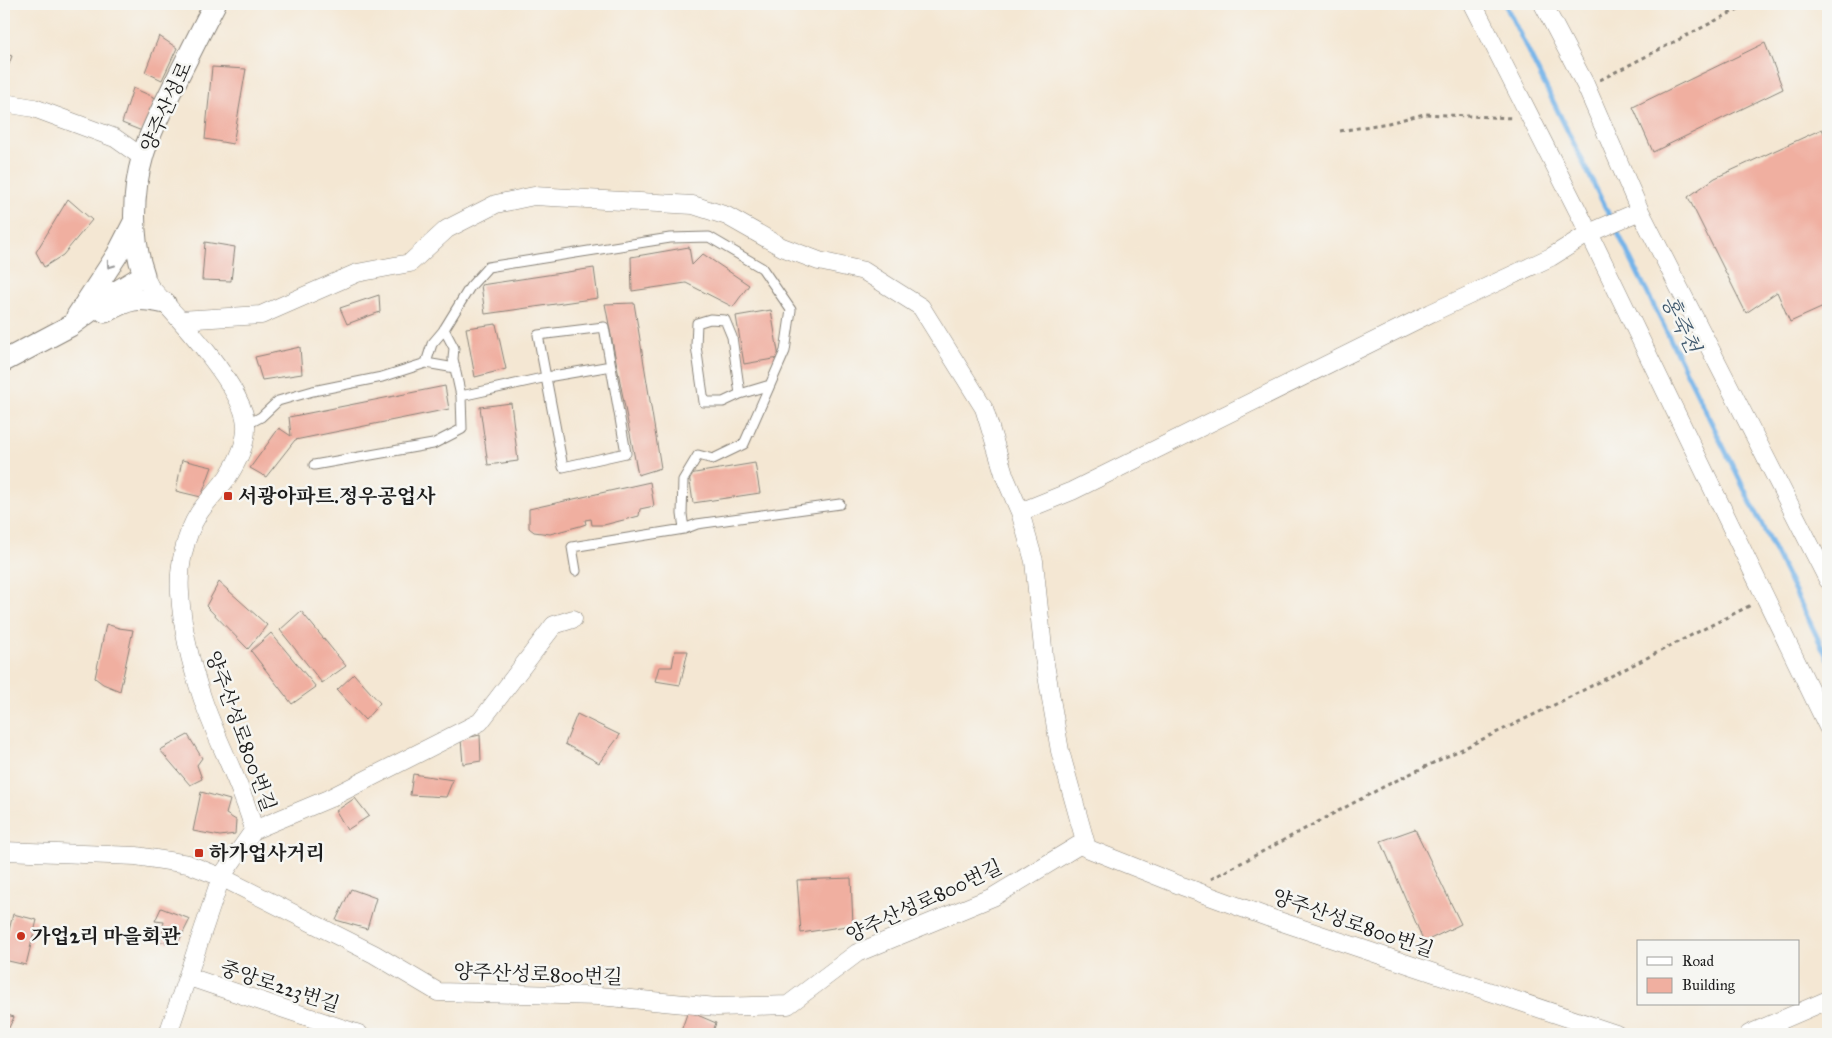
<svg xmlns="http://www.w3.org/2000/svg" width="1832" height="1038" font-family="'IM FELL Great Primer','Noto Serif KR',serif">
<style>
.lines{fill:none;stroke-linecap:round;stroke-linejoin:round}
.stream{stroke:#75b4e9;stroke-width:5}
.building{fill:#f0afa0}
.service-casing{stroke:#888278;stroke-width:11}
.minor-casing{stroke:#888278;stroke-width:19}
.tertiary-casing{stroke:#888278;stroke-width:23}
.path{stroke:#888278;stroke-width:3;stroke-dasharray:4 4;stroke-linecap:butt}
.service{stroke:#fff;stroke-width:9}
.minor{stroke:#fff;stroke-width:18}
.tertiary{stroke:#fff;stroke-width:21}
.oneway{stroke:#999}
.poi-dot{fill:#c8321e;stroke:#f6f6f2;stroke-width:2}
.labels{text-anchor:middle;stroke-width:5;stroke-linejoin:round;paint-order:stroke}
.street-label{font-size:20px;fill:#1c1c1c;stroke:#f6f6f2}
.poi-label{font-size:20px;font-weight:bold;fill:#1c1c1c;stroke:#f6f6f2;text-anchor:start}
.water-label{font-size:21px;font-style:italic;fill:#40596e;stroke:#f6f6f2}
</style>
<rect width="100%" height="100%" fill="#f6f6f2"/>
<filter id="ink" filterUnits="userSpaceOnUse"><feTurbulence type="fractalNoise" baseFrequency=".02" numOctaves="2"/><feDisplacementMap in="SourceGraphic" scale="10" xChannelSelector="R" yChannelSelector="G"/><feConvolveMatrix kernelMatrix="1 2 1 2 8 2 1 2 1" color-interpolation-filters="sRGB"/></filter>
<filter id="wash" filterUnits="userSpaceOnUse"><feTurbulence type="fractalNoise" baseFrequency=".0096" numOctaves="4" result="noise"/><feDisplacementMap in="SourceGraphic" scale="20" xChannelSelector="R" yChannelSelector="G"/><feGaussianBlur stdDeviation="1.12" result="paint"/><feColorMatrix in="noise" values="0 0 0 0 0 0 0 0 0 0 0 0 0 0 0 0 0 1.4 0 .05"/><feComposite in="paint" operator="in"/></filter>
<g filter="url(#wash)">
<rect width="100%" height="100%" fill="#f4e7d3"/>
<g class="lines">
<path class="stream" d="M1505,4L1828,659"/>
</g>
<g id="blocks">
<path class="building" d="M159,36L177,48L162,80L145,72Z
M1765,43L1783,89L1653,152L1633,107Z
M4,53L12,56L4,77Z
M212,67L246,69L233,144L205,139Z
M133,88L156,98L142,131L122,123Z
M1822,129L1828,142V305L1790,322L1777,292L1746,313L1688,197L1715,178Z
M68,199L92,220L63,255L44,267L36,252Z
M205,242L235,247L231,281L202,280Z
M689,247L692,265L703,254L749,285L733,307L686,283L632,291L631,257Z
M594,268L598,298L485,314L481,285Z
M379,295L380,312L347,324L340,308Z
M634,303L661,468L638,475L605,304Z
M771,310L779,358L744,364L736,316Z
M496,324L506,369L475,377L466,328Z
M300,347L302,374L262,380L255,357Z
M445,386L449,409L295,440L266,477L250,468L279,428L291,436L289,417Z
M511,403L518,461L488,465L480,407Z
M182,460L212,467L201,497L176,491Z
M755,463L760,493L693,503L689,474Z
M650,482L654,506L640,509L639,516L604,525H592L591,519L585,520L586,524L580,526L550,534L534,532L529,528V509Z
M219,582L267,625L248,649L206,606Z
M301,611L346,666L322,683L280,630Z
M106,624L119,628L133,630L120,691L103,684L95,678Z
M271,633L316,687L292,704L251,651Z
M675,651H688L680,685L655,681L659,667H672Z
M354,674L380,703L365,720L337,690Z
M577,714L620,735L599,763L565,744Z
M188,735L202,758L197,765L202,779L190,785L160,750Z
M480,735L481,761L463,764L461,739Z
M413,774L453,780L446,797L410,795Z
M201,792L230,800L226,814L236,820L235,834L220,836L193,831Z
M355,798L369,816L347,830L336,811Z
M1415,829L1461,924L1424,942L1381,841Z
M851,878L853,925L801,933L797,880Z
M351,889L376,898L367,929L336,920Z
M161,908L190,919L178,943L160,942L164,922L155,921Z
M13,914L37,920L26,965L4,960V951Z
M688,1011L716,1023L712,1034H680Z
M4,1014L14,1017L6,1034H4Z"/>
</g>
</g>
<g filter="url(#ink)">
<use href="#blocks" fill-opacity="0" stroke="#888278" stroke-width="1"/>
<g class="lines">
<g class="service-casing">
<path id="service" d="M604,327L626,453L563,467L538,335Z
M426,363L455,368
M740,394L732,337L725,320L710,319L697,323L696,346L704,402H723L740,394L770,385
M461,396L547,377L611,366
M246,425L261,417L278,401L313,391L382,377L426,363L432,344L443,331L470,287L488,267L670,238L709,237L762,268L791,310L785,351L744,444L713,459L698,455L683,480L682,514L684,529
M314,465L433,444L462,429L461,396L453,359L454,348L444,329
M576,571L572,547L684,529L697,524L840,504"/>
</g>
<g class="minor-casing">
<path id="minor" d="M1473,4L1589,233L1828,727
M1543,4L1585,84L1640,211L1828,580
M4,103L34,108L115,138L142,157
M144,275L150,287C176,315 244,387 246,425C247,444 237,463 227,478C218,490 207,501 199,513C185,535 178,567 180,593C182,630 191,665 203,700C218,744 242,785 254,830L221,877L168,1034
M180,320L261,315L357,273L410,263L447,229L496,204L534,196L693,205L727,216L782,247L819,261L864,271L921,307L984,408L1005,477L1020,512L1034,561L1044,658L1060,751L1087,848
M1020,512L1072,491L1431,313L1551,257L1589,233L1640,211
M254,830L328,799L480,722L554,625L573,619
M4,851L136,856L188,864L221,877L374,954L438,992L599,996L717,1007L788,1005L857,953L993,897L1079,845L1182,886L1270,918L1616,1034
M189,977L359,1034
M1749,1034L1828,1000"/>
</g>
<g class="tertiary-casing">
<path id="tertiary" d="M105,312C130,298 137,297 165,303
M77,316L117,255L134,222
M4,361L70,326L116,292L144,275C131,239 132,193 143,155C150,132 161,111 172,89C186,61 200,32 215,4"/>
</g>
<path class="path" d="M1600,80L1748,4
M1340,131L1388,123L1424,114L1513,118
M1211,879L1387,785L1552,706L1751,605"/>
<use href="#service" class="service"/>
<use href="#minor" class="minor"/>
<use href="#tertiary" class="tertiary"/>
</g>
<defs><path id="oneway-chevron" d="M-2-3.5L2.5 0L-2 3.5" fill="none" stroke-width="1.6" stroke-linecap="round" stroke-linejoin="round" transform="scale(1.25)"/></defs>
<use class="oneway" href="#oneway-chevron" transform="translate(110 265) rotate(125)"/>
</g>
<g class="poi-dot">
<rect x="223" y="491" width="10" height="10" rx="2.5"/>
<rect x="194" y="848" width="10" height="10" rx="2.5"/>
<circle cx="21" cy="936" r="5"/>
</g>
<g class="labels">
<g class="street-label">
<text transform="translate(166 107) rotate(-66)" y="7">양주산성로</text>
<text transform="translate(241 731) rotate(70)" y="7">양주산성로800번길</text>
<text transform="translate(924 901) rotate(-25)" y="7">양주산성로800번길</text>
<text transform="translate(1353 923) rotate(19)" y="7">양주산성로800번길</text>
<text transform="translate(538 974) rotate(2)" y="7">양주산성로800번길</text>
<text transform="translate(280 986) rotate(18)" y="7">중앙로223번길</text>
</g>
<g class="poi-label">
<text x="238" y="503">서광아파트.정우공업사</text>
<text x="209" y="860">하가업사거리</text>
<text x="31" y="943">가업2리 마을회관</text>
</g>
<g class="water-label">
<text transform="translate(1681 324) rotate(64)" y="7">홍죽천</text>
</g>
</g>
<rect width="1832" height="1038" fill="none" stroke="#f6f6f2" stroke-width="20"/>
<rect x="1637" y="940" width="162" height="65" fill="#f6f6f2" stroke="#9f9f9c"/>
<rect x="1647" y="957" width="25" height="8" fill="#ffffff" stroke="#9f9f9c"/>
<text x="1682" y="966" font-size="15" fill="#1c1c1c">Road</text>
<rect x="1647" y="978" width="25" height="15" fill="#f0afa0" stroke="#9f9f9c"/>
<text x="1682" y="990" font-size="15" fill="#1c1c1c">Building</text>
</svg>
